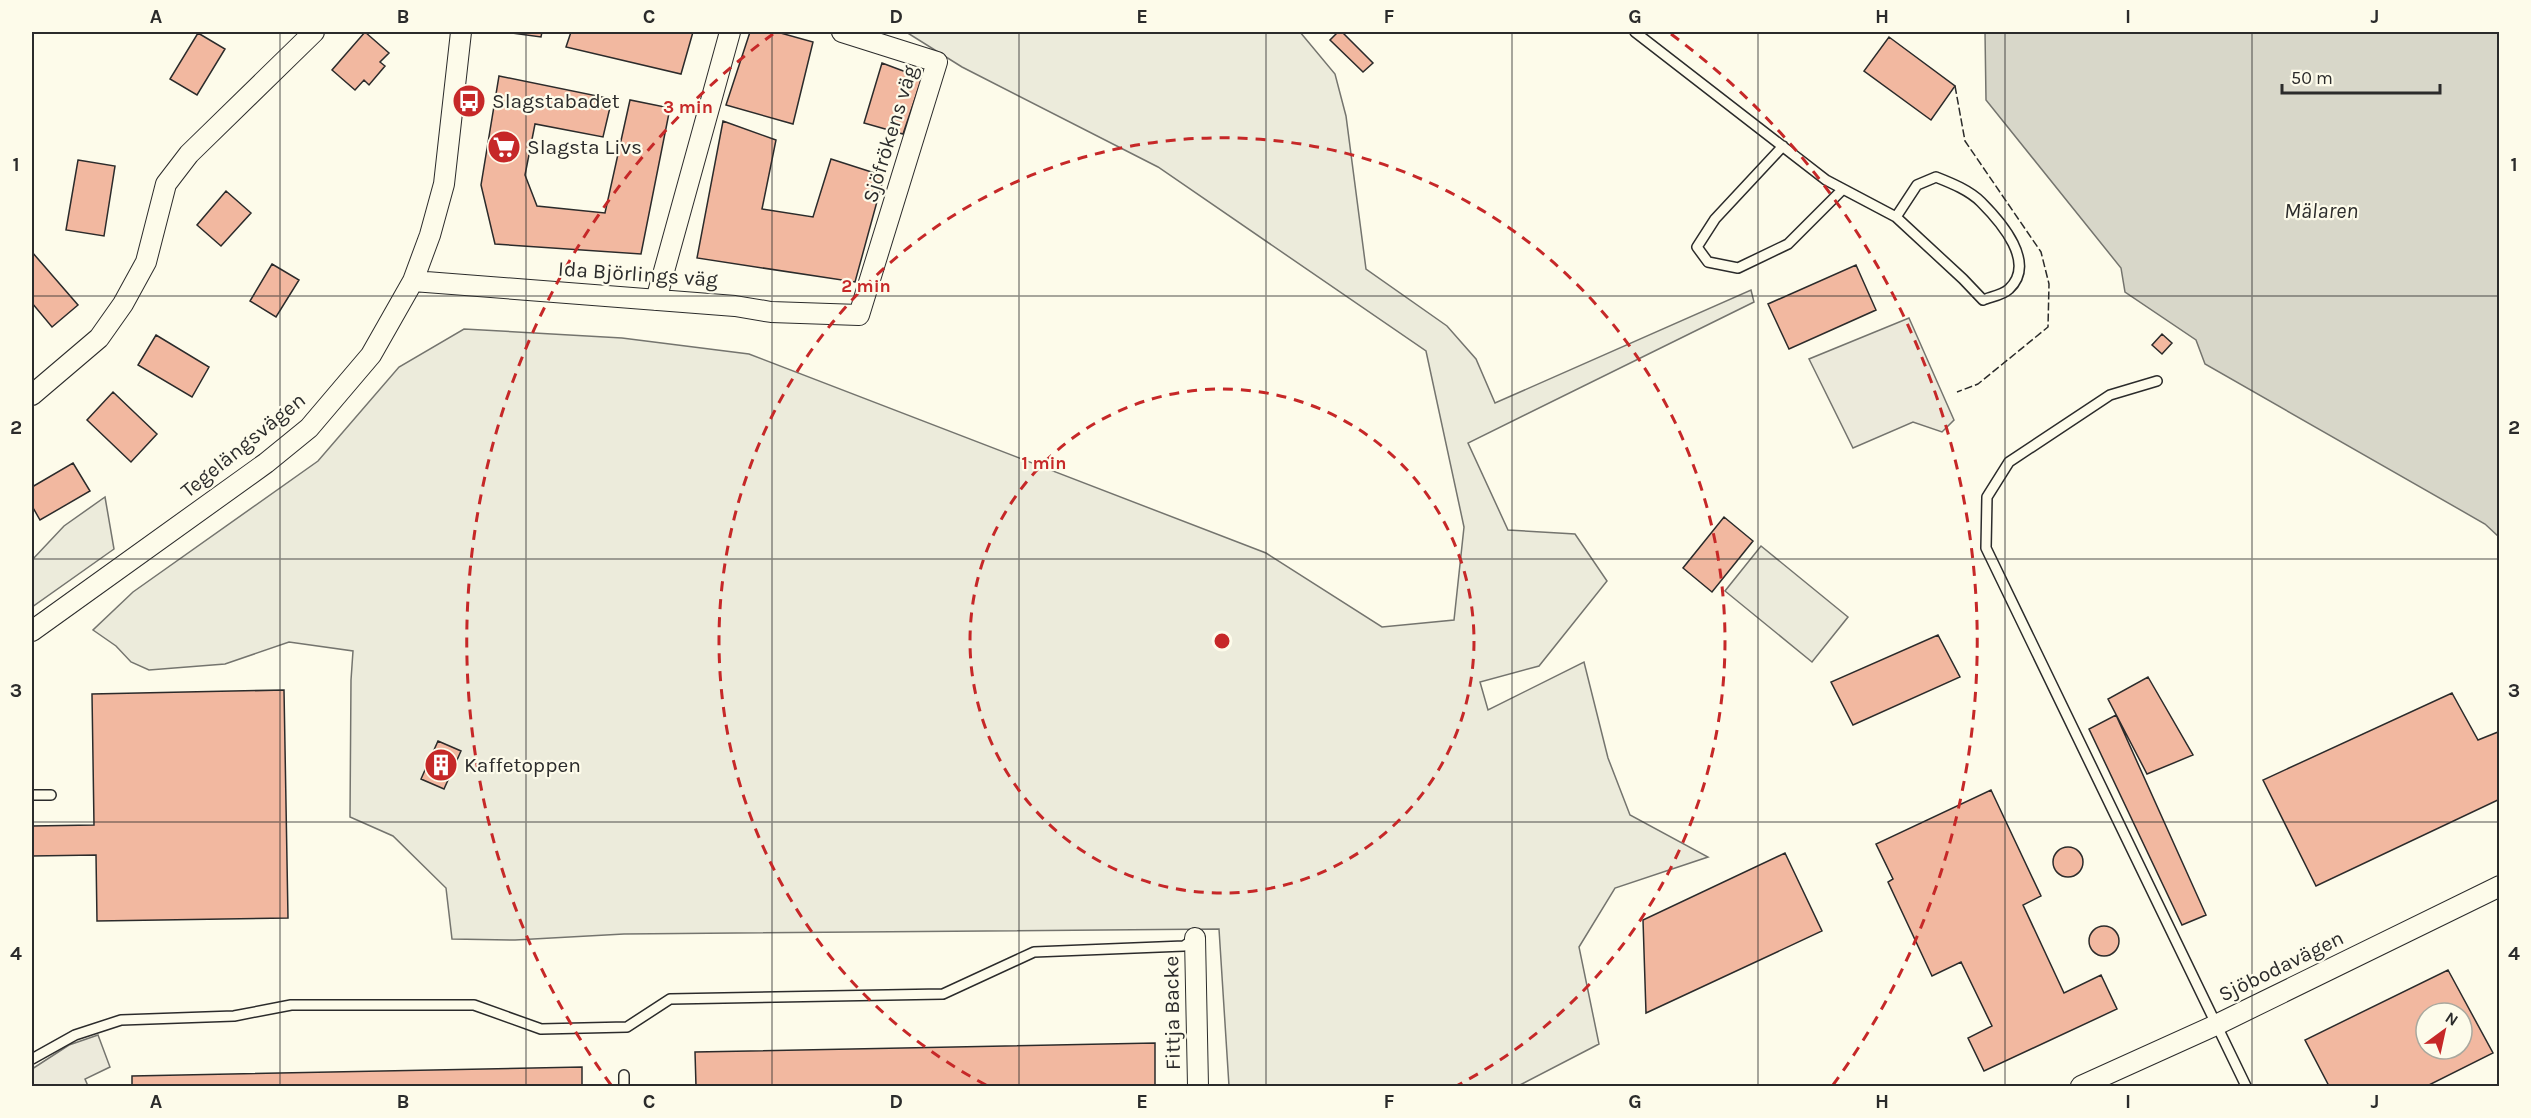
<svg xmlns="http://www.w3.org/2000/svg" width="2531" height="1118" font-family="Karla,sans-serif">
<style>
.green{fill:#ecebdb;stroke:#74746e;stroke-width:1.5}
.parking{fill:#eceadb;stroke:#74746e;stroke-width:1.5}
.water{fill:#d8d7c9;stroke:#74746e;stroke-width:1.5}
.building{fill:#f2b8a0;stroke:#2b2b2b;stroke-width:1.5;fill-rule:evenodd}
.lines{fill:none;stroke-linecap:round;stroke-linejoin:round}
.service-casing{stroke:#2b2b2b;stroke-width:12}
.minor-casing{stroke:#2b2b2b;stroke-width:22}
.service{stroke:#fdfbea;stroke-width:9}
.minor{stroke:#fdfbea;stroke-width:20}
.fence{stroke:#2b2b2b;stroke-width:1.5;stroke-dasharray:8 3;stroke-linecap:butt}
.grid{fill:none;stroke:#2b2b2b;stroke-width:1.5;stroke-opacity:0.55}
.ring{fill:none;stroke:#c62828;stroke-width:3;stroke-dasharray:10 8}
.labels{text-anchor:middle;stroke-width:4.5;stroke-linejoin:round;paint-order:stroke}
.poi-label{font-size:21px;fill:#2b2b2b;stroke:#fdfbea;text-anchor:start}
.street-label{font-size:21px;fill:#2b2b2b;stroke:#fdfbea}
.water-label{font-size:22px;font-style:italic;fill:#2b2b2b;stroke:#fdfbea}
.centre{fill:#c62828;stroke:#fdfbea;stroke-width:3}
.ring-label{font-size:18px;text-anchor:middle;font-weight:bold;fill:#c62828;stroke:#fdfbea;stroke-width:4.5;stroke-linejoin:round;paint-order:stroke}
.neatline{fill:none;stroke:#2b2b2b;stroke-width:2}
.grid-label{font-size:20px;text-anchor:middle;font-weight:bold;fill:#2b2b2b}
</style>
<rect width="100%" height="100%" fill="#fdfbea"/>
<path class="green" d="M906,32H1300L1335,74L1346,116L1366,269L1447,326L1476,359L1495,403L1751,290L1754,302L1468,443L1508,530L1575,534L1607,581L1539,666L1480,682L1488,710L1584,662L1608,758L1630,815L1708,857L1615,888L1579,947L1599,1044L1518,1086H1229L1219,929L624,934L515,940L452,939L446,888L393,836L350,817L351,680L353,651L289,642L225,664L149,670L131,662L116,646L93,630L133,592L318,461L399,367L464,329L622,338L749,354L1266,553L1382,627L1454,620L1464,527L1426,351L1158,167L962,67Z
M105,497L114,549L32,607V560L64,526Z
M1761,546L1848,617L1812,662L1725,591Z"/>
<path class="parking" d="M1909,318L1954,420L1942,432L1913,422L1853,448L1809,359Z
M98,1035L110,1067L85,1079L88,1086H32V1069L69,1045Z"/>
<path class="water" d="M1985,32H2499V537L2485,524L2205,364L2196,340L2125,292L2121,268L1986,100Z"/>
<path class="building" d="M365,32L389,53L380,62L385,66L369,85L364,80L355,90L332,70Z
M504,32H542L541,37Z
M571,32H693L681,74L566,47Z
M750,32H777L813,42L793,124L726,105Z
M1338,32H1342L1373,63L1363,72L1330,40Z
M198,33L225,49L197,95L170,79Z
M1889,37L1955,86L1931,120L1864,71Z
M882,63L922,78L903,134L864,123Z
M499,76L612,99L603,137L535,124L525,175L537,206L605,213L630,100L670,108L641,254L495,244L481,185Z
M723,121L776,140L762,209L813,217L831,159L884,176L855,282L697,258Z
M78,160L115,166L104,236L66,230Z
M226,191L251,213L221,246L197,225Z
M32,252L78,305L52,327L32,303Z
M272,264L299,280L276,317L250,301Z
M1856,265L1876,310L1789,349L1768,304Z
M2162,334L2172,343L2162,354L2152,345Z
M156,335L209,367L192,397L138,365Z
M113,392L157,434L131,462L87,420Z
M73,463L90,491L40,520L32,506V487Z
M1724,517L1753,541L1712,592L1683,568Z
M1938,635L1960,677L1853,725L1831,682Z
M2148,677L2193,755L2147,774L2108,699Z
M284,690L288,918L97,921L96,855L32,856V826L94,825L92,694Z
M2452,693L2478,740L2498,732L2500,735V799L2316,886L2263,780Z
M2116,715L2206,915L2182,925L2089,729Z
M438,741L461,751L444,789L421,779Z
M1991,790L2041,896L2023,905L2064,993L2101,975L2117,1009L1984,1071L1968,1038L1992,1026L1961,962L1932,976L1888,882L1893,879L1876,844Z
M2053 862a15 15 0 1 1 30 0a15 15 0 1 1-30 0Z
M1785,853L1822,931L1646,1013L1643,920Z
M2089 941a15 15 0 1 1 30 0a15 15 0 1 1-30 0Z
M2448,970L2493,1053L2427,1086H2329L2305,1040ZM2426,1013H2462V1049H2426Z
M1155,1043V1086H696L695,1052Z
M582,1067V1086H132V1076Z"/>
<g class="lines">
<g class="service-casing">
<path id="service" d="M1635,32L1826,180L1896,217L1963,279L1983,300C1990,297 2003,295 2009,289C2037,263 2001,222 1981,202C1969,190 1951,183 1936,177L1917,185L1896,217
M1783,146L1715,219L1697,247L1708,262L1738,268L1788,244L1843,189
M2157,381L2110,395L2009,462L1987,497L1986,548L2246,1086
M32,795H51
M32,1059L75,1035L121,1020L234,1016L291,1005H474L541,1029L627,1027L670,999L943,994L1034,952L1184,946L1195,938
M624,1075V1086"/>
</g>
<g class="minor-casing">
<path id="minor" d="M413,281L735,306L771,312L859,315L937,62L842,32
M656,300L730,32
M32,395L99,338L123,304L146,262L166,184L189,154L314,32
M32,631L266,463L309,428L371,355L413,281L430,235L444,184L461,32
M1195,938L1198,1086
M2081,1086L2216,1025L2500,886"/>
</g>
<use href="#service" class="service"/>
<use href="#minor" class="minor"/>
<path class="fence" d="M1955,86L1965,141L2041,252L2049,284L2048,327L1978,384L1957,392"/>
</g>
<path class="grid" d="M280,32V1086M526,32V1086M772,32V1086M1019,32V1086M1266,32V1086M1512,32V1086M1758,32V1086M2005,32V1086M2252,32V1086M32,296H2500M32,559H2500M32,822H2500"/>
<g class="ring">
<circle cx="1222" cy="641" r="252"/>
<path d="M986 1085A503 503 0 1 1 1458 1085"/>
<path d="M611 1085A755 755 0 0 1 773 34M1671 34A755 755 0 0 1 1833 1085"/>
</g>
<defs>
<g id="bus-disc" transform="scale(1.725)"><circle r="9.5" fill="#c62828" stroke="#fdfbea"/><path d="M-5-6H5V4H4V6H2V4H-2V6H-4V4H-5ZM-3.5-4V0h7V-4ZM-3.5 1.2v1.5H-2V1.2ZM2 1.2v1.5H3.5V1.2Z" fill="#fff"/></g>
<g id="supermarket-disc" transform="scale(1.725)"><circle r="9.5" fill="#c62828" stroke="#fdfbea"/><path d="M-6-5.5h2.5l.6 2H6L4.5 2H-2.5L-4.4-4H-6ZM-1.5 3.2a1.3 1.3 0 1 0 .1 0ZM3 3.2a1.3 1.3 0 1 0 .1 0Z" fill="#fff"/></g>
<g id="building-disc" transform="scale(1.725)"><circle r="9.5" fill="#c62828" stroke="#fdfbea"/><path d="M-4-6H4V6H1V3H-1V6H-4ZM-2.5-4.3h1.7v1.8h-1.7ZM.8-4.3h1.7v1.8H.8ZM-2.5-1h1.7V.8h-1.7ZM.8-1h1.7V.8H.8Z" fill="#fff"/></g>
</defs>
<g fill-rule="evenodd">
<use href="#bus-disc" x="469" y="101"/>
<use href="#supermarket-disc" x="504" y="147"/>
<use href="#building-disc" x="441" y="765"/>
</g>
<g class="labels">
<g class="poi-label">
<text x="492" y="108">Slagstabadet</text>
<text x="527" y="154">Slagsta Livs</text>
<text x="464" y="772">Kaffetoppen</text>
</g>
<g class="street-label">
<text transform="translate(890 134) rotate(-73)" y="7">Sjöfrökens väg</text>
<text transform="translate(638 274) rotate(4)" y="7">Ida Björlings väg</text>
<text transform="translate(243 445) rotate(-39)" y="7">Tegelängsvägen</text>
<text transform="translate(2281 966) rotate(-26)" y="7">Sjöbodavägen</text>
<text transform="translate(1172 1013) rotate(-91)" y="7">Fittja Backe</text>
</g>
<g class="water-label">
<text x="2321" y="218">Mälaren</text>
</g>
</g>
<circle cx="1222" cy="641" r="9" class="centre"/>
<g class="ring-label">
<text x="688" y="113">3 min</text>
<text x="866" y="292">2 min</text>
<text x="1044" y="469">1 min</text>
</g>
<rect width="2531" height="1118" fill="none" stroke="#fdfbea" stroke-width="66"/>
<g transform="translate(2444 1031) rotate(33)"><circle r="28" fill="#fdfbea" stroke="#a9a89e" stroke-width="1.5"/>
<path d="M0-4.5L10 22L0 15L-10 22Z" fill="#c62828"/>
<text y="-9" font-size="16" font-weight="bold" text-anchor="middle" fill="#2b2b2b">N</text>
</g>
<path d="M2282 84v9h158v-9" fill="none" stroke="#2b2b2b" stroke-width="3"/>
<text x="2291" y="84" font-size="18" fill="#2b2b2b" stroke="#fdfbea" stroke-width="4.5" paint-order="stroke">50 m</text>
<rect x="33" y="33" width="2465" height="1052" class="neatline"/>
<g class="grid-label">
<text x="156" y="23">A</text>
<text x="403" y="23">B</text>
<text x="649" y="23">C</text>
<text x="896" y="23">D</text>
<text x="1142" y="23">E</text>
<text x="1389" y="23">F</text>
<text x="1635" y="23">G</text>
<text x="1882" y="23">H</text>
<text x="2128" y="23">I</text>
<text x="2375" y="23">J</text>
<text x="16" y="171">1</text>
<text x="2514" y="171">1</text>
<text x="16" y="434">2</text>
<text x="2514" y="434">2</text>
<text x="16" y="697">3</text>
<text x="2514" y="697">3</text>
<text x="16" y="960">4</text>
<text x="2514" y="960">4</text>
<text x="156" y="1108">A</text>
<text x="403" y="1108">B</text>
<text x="649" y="1108">C</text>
<text x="896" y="1108">D</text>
<text x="1142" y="1108">E</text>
<text x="1389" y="1108">F</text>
<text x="1635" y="1108">G</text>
<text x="1882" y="1108">H</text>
<text x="2128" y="1108">I</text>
<text x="2375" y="1108">J</text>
</g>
</svg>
